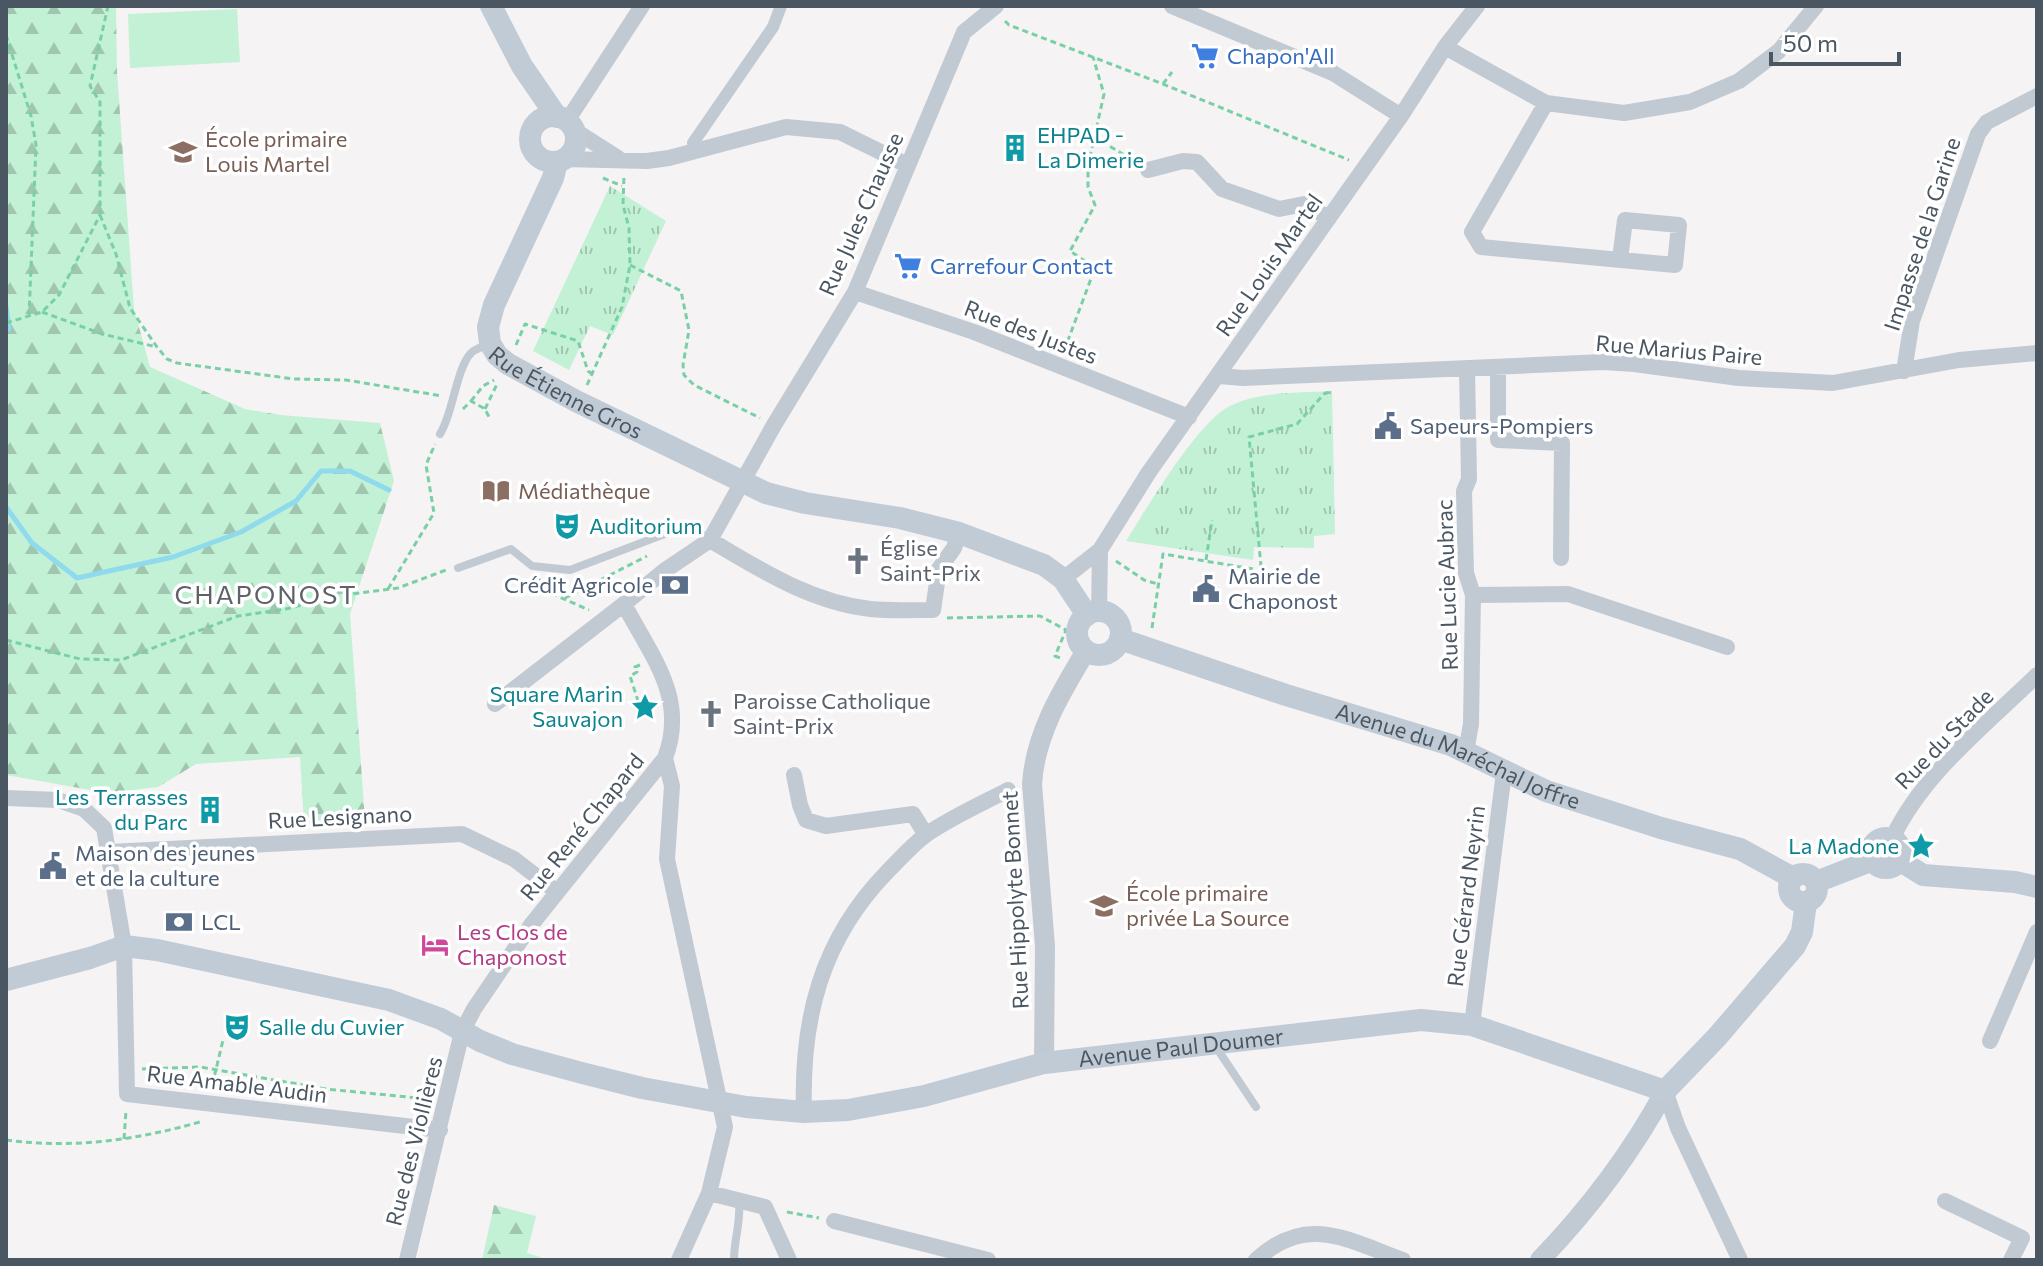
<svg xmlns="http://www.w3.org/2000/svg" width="2043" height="1266" font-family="Commissioner,sans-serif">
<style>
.forest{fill:url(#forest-firs)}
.park{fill:url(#park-tufts)}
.garden{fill:#c3f1d5}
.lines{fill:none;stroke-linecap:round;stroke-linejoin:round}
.stream{stroke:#90daee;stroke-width:5}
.path{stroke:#7ad0a6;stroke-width:3;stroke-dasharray:6 4;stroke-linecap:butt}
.service{stroke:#c1cad2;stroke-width:8}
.pedestrian{stroke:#c1cad2;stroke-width:12}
.minor{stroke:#c1cad2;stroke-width:16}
.tertiary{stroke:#c1cad2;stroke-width:20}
.secondary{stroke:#c1cbd6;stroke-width:22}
.labels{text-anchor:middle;stroke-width:7;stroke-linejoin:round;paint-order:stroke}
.shop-label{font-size:22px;fill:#366cbe;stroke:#fff;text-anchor:start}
.culture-label{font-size:22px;fill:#0d838f;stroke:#fff;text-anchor:start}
.education-label{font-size:22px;fill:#785e54;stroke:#fff;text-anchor:start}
.street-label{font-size:22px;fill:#4a5661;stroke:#fff}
.service-label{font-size:22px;fill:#4e5e75;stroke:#fff;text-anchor:start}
.worship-label{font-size:22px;fill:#5b616d;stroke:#fff;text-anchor:start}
.hotel-label{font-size:22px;fill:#b23c85;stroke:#fff;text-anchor:start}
.quarter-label{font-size:26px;letter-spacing:2px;fill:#5f6368;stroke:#fff}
</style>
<defs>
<pattern id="forest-firs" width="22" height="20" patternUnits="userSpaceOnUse" patternTransform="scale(2)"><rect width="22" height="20" fill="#c3f1d5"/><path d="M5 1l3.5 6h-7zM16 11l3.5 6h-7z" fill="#a0c6b0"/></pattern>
<pattern id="park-tufts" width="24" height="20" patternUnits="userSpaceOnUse" patternTransform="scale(2)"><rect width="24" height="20" fill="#c3f1d5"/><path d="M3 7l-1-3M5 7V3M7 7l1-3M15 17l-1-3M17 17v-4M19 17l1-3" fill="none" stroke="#a0c6b0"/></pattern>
</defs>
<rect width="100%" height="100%" fill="#f5f3f3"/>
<path class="forest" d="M6,6H116L117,72L134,309L150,367L245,409L280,415L380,423L394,481L350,614L365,820L304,824L300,757L196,764L158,787L107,793L6,775Z
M494,1205L536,1216L527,1253L549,1260H482Z"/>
<path class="park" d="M610,186L666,221L613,335L590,326L569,370L533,351Z
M1332,391L1335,534L1314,536V548L1254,547L1253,560L1126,541C1147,508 1197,422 1230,406C1261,391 1299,393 1332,391Z"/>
<path class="garden" d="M237,9L240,62L130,68L128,14Z"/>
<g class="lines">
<path class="stream" d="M6,306L9,329L6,331
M6,507L32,543L77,578L173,557L241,532L296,501L321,471H350L389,490"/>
<path class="path" d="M1005,21L1009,25L1163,84L1349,160
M6,35L31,116L36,145L29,316
M1163,84L1172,72
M1093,136L1134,161
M603,178L622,186
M100,215L116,254L130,308L157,347L167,359L177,363L294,379L346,380L442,396
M630,265L681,291L689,330L683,365L684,375L694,385L760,418
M42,312L102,334L157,347
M6,323L42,312L59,295L100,215V102L90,86L108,6
M516,345L525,324L578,341L588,371L592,374
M1064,351L1095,268L1070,251L1095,205L1088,187V166L1104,94L1093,57
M587,385L622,307L630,265L629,228L623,205L624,175
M471,401L483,386L494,380
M463,409L471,401L485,409L489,417
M485,409L498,382
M1206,560L1212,520
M1116,561L1144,580L1158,584
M1262,577L1249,437L1297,424L1324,394L1329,392
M539,579L546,591L589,610
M388,589L434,513L426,465L435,444
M565,598L647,556
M947,618L1040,616L1066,630L1055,656L1060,658
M1152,628L1163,554L1253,569L1260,575
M6,640L80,659L121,660L238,616L286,609L337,596L398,588L446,570
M640,665L635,667L637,672L630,676L639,704L655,716
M142,1069L200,1067L326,1089L428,1099
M212,1086L223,1040
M124,1139L126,1111
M6,1140C74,1149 138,1140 203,1121
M787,1212L819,1218"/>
<path class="service" d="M440,434C453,414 456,369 471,353C475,349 484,346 489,344
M458,568L511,549L532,566L570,570L683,527L698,531L709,540
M1219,1047L1220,1053L1256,1107
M734,1260C734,1238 741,1224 739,1201"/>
<path class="pedestrian" d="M696,152L693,143L773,27L781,6"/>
<path class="minor" d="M1172,6L1333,73L1401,116
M1445,47L1546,103L1624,113L1690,102L1739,81L1779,51L1816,6
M1546,103L1472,232L1481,247L1675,265L1679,225L1625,220L1620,259
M567,121L642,6
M574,130L618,158
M564,159L647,161L669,158L786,127L840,132L907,165
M1148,170L1183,161L1197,162L1222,189L1279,209L1304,204L1329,218
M855,292L974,332L1189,417
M1498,367V440L1562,443L1561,558
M1904,371L1912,321L1978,134L1987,122L2037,96
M1219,376L1243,378L1603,362L1634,364L1739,378L1833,383L1959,360L2037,353
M710,540C761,570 810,602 870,609C890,611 912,610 933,610L939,569L954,548L959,533
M1063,579L1100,550L1149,472L1401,116L1445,47L1477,6
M1473,595L1568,594L1727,647
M1099,612L1100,550
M495,704L624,604
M1466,752L1471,724L1473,595L1466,573L1464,491L1469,479L1467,368
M665,758L672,786L667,859L725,1127L709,1193L679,1260
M794,775L800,805L806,820L826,826L913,814L926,835
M6,798L58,800L84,809L104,828L124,946L127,1094L440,1130
M1892,839C1923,773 1986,725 2037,675
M110,852L462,834L514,859L557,892
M1472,1025L1504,772
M1990,1041L2037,932
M1665,1091L1678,1128L1740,1260
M804,1112C801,1019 821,940 887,872C900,859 913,844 927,834C952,817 981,804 1008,790
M709,1193L765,1207L789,1260
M1945,1201L2022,1238L2011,1260
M834,1221L988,1260
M407,1260L462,1032L474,1009L531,925L665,758C688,698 651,656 624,604L664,571L710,540L774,425L855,292L964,32L996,6
M1256,1260C1307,1213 1347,1240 1403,1260"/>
<path class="tertiary" d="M1044,1063L1045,946L1032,784C1035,735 1061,692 1086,651
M1540,1260C1589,1209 1632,1152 1665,1091"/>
<g class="secondary">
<path d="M491,6L522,66L557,117"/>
<circle cx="553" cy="139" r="23"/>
<path id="s1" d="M557,162L553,178L494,305L488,327L490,343L497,355L508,364L576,401L766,493L805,503L900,518L959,533L1044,565L1063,579L1087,615"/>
<circle cx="1099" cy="633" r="22"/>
<path id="s2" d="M1120,639L1286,695L1451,745L1546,791L1661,828L1740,849L1793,878"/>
<circle cx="1886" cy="853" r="15"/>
<path d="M1899,860L1923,875L2015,882L2037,887"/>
<circle cx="1803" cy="888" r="14"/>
<path d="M1816,882L1873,860"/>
<path id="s3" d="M6,980L90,958L124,946L157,950L389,1000L441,1019L480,1041L512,1054L582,1073L642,1088L746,1107L804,1112L848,1110L924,1096L1044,1063L1421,1020L1472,1025L1665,1091L1717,1037L1795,946L1802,932L1806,902"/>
</g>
</g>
<defs>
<g id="supermarket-bare" transform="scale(2.16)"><path d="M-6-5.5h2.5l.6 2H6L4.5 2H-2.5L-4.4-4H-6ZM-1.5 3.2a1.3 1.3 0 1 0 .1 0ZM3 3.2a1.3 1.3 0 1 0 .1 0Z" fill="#3f7fe0" stroke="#fff" stroke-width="2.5" paint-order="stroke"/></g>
<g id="building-bare" transform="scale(2.16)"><path d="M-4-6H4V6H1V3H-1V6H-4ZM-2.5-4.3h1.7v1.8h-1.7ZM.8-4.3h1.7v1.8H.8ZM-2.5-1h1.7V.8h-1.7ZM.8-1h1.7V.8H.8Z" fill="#0f9aa8" stroke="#fff" stroke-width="2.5" paint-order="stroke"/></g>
<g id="school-bare" transform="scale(2.16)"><path d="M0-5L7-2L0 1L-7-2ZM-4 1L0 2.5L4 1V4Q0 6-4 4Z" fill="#8d6e63" stroke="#fff" stroke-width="2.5" paint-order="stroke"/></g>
<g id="civic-bare" transform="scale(2.16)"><path d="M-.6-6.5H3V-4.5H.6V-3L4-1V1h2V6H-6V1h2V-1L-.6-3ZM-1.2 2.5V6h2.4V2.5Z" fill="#5c6f8a" stroke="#fff" stroke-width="2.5" paint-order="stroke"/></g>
<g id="library-bare" transform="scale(2.16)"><path d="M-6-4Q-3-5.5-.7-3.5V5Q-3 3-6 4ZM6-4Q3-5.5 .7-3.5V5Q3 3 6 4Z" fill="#8d6e63" stroke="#fff" stroke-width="2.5" paint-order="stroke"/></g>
<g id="theatre-bare" transform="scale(2.16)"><path d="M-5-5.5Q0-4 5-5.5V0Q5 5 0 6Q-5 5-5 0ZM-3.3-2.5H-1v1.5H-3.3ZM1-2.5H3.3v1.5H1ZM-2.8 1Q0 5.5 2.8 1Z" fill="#0f9aa8" stroke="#fff" stroke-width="2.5" paint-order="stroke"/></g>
<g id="church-bare" transform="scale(2.16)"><path d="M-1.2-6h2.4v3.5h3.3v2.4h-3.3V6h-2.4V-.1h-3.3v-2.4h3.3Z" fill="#6b7280" stroke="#fff" stroke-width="2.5" paint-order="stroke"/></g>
<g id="bank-bare" transform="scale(2.16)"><path d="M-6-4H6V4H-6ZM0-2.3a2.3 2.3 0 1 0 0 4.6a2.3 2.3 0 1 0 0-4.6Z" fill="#5c6f8a" stroke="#fff" stroke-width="2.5" paint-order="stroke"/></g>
<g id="sight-bare" transform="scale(2.16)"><path d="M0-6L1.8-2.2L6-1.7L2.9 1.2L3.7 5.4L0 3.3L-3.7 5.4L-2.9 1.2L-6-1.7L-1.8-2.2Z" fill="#0f9aa8" stroke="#fff" stroke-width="2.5" paint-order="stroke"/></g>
<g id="hotel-bare" transform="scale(2.16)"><path d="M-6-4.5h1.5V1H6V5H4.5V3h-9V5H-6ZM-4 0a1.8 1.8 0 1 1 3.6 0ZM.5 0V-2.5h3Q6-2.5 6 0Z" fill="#d1479c" stroke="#fff" stroke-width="2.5" paint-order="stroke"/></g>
</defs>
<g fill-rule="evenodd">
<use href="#supermarket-bare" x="1205" y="56"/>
<use href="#building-bare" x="1015" y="148"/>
<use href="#school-bare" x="183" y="152"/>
<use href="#supermarket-bare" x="908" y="266"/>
<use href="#civic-bare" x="1388" y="426"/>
<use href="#library-bare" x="496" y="491"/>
<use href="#theatre-bare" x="567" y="526"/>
<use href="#church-bare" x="858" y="561"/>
<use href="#bank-bare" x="675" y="585"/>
<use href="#civic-bare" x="1206" y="589"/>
<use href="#sight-bare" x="645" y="707"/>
<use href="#church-bare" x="711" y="714"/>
<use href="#building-bare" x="210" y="810"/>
<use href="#sight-bare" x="1921" y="846"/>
<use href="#civic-bare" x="53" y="866"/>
<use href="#school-bare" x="1104" y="906"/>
<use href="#bank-bare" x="179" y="922"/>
<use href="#hotel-bare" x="435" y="945"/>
<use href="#theatre-bare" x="237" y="1027"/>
</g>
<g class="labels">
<g class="shop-label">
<text x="1227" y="64">Chapon'All</text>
<text x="930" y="274">Carrefour Contact</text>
</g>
<g class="culture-label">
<text x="1037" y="143">EHPAD -<tspan x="1037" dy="25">La Dimerie</tspan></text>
<text x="589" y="534">Auditorium</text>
<text x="623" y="702" text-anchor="end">Square Marin<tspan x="623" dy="25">Sauvajon</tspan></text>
<text x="188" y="805" text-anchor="end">Les Terrasses<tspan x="188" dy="25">du Parc</tspan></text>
<text x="1899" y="854" text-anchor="end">La Madone</text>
<text x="259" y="1035">Salle du Cuvier</text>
</g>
<g class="education-label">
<text x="205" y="147">École primaire<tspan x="205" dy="25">Louis Martel</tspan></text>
<text x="518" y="499">Médiathèque</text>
<text x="1126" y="901">École primaire<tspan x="1126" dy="25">privée La Source</tspan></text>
</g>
<g class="street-label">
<text transform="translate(861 214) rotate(-66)" y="8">Rue Jules Chausse</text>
<text transform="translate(1922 234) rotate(-72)" y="8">Impasse de la Garine</text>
<text transform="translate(1269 265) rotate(-55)" y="8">Rue Louis Martel</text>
<text transform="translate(1031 332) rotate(21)" y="8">Rue des Justes</text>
<text transform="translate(1679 350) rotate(5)" y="8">Rue Marius Paire</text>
<text dy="8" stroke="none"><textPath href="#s1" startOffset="288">Rue Étienne Gros</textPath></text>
<text transform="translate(1447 585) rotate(-92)" y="8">Rue Lucie Aubrac</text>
<text transform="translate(1944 739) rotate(-46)" y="8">Rue du Stade</text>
<text dy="8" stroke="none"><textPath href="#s2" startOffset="358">Avenue du Maréchal Joffre</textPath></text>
<text transform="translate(340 817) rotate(-3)" y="8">Rue Lesignano</text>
<text transform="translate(582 827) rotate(-51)" y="8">Rue René Chapard</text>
<text transform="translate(1466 896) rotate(-83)" y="8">Rue Gérard Neyrin</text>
<text transform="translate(1015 900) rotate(-93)" y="8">Rue Hippolyte Bonnet</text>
<text dy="8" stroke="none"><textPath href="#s3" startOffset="1210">Avenue Paul Doumer</textPath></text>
<text transform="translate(237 1084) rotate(7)" y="8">Rue Amable Audin</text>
<text transform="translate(414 1141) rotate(-76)" y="8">Rue des Viollières</text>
</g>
<g class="service-label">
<text x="1410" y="434">Sapeurs-Pompiers</text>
<text x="1228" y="584">Mairie de<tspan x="1228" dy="25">Chaponost</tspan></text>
<text x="653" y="593" text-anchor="end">Crédit Agricole</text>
<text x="75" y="861">Maison des jeunes<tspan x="75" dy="25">et de la culture</tspan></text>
<text x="201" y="930">LCL</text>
</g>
<g class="worship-label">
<text x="880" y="556">Église<tspan x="880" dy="25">Saint-Prix</tspan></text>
<text x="733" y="709">Paroisse Catholique<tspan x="733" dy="25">Saint-Prix</tspan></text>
</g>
<g class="hotel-label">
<text x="457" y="940">Les Clos de<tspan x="457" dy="25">Chaponost</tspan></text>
</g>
<g class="quarter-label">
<text x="266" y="604">CHAPONOST</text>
</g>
</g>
<rect width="2043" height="1266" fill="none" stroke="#4a5661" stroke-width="16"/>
<path d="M1771 52v12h128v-12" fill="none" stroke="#4a5661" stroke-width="4"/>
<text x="1783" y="52" font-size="24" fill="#4a5661" stroke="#ffffff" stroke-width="6" paint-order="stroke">50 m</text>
</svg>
